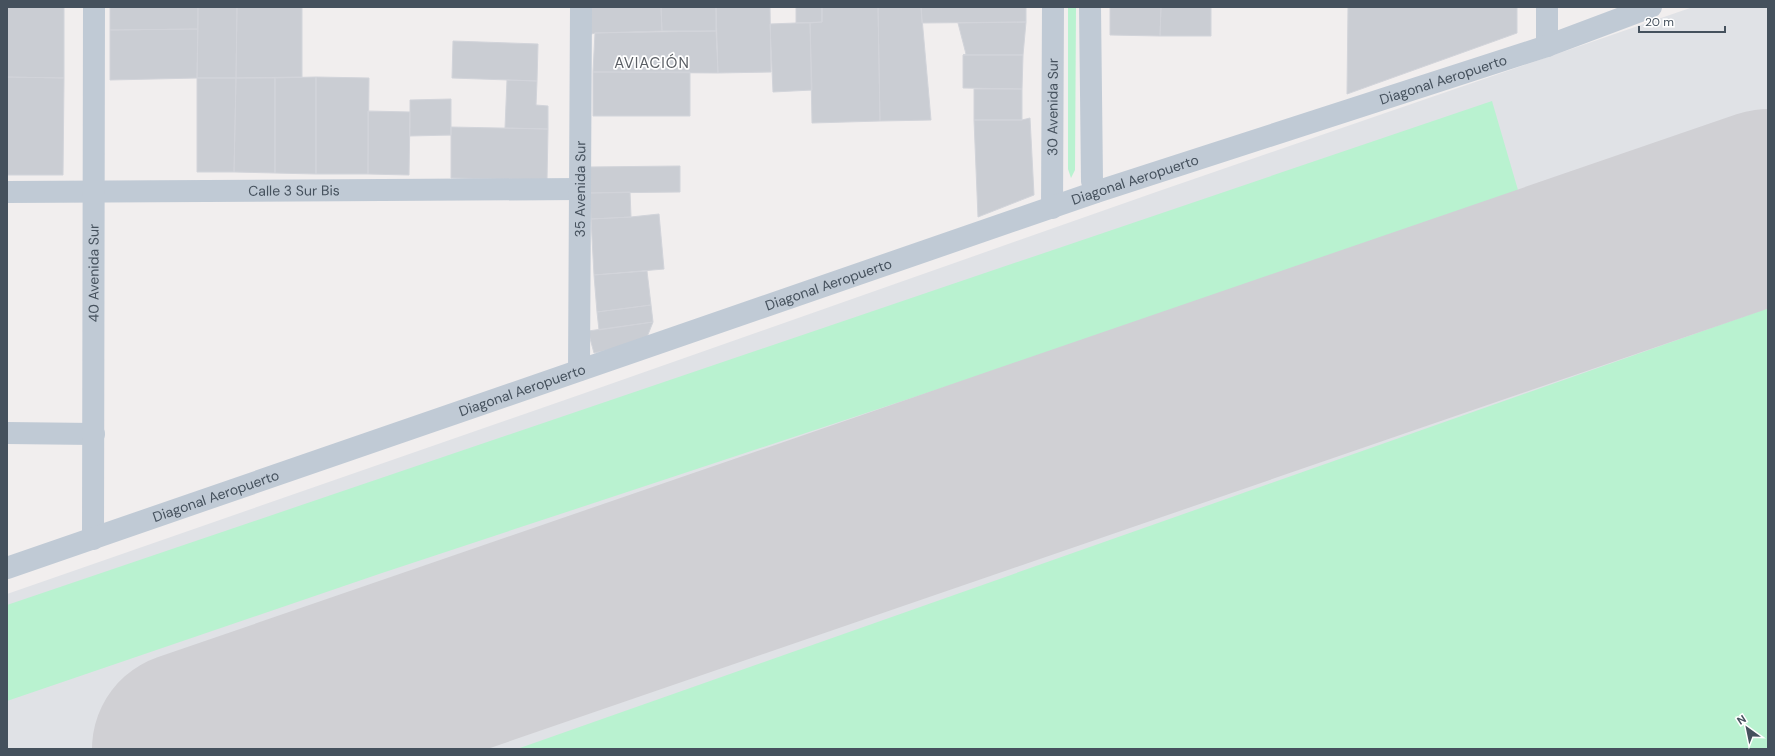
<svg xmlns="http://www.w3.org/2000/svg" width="1775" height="756" font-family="'DM Sans',sans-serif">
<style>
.airport{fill:#e0e2e6}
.green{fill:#b9f2d0}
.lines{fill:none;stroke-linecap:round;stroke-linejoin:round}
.runway{stroke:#d0d0d4;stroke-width:194}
.building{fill:#cacdd3;stroke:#d2d4da}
.minor{stroke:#c0cad5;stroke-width:22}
.labels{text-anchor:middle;stroke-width:3.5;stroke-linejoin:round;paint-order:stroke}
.street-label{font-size:14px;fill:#45515d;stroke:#fff}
.neighbourhood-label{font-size:15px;letter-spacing:1px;fill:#5a5e64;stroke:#fff}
</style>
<rect width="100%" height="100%" fill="#f1eeee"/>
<path class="airport" d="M1693,7H1768V749H7V594L582,394L1159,191Z"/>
<path class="green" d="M1068,7H1076L1075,170L1071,178L1068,169Z
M1492,101L1520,197L382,573L7,701V605Z
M1768,308V749H517Z"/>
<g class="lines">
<path class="runway" d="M189,749L1768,206"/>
</g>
<path class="building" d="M7,7H64V78L7,77Z
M110,7H198V29L110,30Z
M198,7H237L236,78H197Z
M237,7H302V77L236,78Z
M588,7H661L662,31L595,33L588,35Z
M661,7H716V31H662Z
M716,7H770L771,72L718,73Z
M796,7H822V22L796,23Z
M822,7H878L880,121L812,123L810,23L822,22Z
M878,7H921L931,120L880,121Z
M921,7H1026V22L922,23Z
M1110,7H1161L1160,36L1110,35Z
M1161,7H1211V36H1160Z
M1348,7H1517V33L1347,94Z
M1026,22L1023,55H963L966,54L958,23Z
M796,23H810L812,90L773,92L770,24Z
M198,29L197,78L110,80V30Z
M716,31L718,73L593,72L595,33Z
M453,41L538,44L537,81L452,78Z
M963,55H1023L1022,89L963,88Z
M593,72H690V116H593Z
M7,77L64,78L63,175H7Z
M316,77L369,78L368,174H316Z
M316,77V174L275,173V78Z
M197,78H236L234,172H197Z
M236,78H275V173L234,172Z
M507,80L537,81L536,105L548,106V129L505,128Z
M974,89H1022V120H974Z
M451,99V135L410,136V100Z
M368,111L410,112L409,175L368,174Z
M1030,118L1034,195L978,217L974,120H1022Z
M451,127L548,129L547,180L451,178Z
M680,166V192L590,193L589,167Z
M630,192L631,217L591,219L590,193Z
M659,214L664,269L594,275L591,219L631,217Z
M647,271L651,305L597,312L594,275Z
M651,305L653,322L599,330L597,312Z
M653,322L645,342L594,353L588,331Z"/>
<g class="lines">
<g class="minor">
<path d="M1090,7L1092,181L1096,192"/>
<path d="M1547,46V7"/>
<path id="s1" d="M7,192L580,189"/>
<path id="s2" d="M1052,208L1053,7"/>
<path id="s3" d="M579,370L581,7"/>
<path d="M7,433L94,434"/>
<path id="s4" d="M93,539L94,7"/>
<path id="s5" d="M7,568L1096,192L1547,46L1651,7"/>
</g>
</g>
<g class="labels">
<g class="street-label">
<text dy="5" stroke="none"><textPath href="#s5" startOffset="1517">Diagonal Aeropuerto</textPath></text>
<text dy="5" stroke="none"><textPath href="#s2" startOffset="101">30 Avenida Sur</textPath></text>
<text dy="5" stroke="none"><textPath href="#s5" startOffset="1193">Diagonal Aeropuerto</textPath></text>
<text dy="5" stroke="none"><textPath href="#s3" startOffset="181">35 Avenida Sur</textPath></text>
<text dy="5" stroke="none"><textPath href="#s1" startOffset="287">Calle 3 Sur Bis</textPath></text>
<text dy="5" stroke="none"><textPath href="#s4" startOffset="266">40 Avenida Sur</textPath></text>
<text dy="5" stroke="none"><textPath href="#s5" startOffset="869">Diagonal Aeropuerto</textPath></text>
<text dy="5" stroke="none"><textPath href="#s5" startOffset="545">Diagonal Aeropuerto</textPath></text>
<text dy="5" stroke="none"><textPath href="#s5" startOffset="221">Diagonal Aeropuerto</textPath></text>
</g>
<g class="neighbourhood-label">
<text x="652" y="68">AVIACIÓN</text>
</g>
</g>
<rect width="1775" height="756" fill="none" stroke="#45515d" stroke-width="16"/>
<g transform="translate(1747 728) rotate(327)" stroke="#ffffff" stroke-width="3" paint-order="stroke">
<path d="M0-3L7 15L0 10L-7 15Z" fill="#45515d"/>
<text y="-6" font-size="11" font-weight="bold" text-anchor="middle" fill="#45515d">N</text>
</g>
<path d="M1639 26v6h86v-6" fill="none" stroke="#45515d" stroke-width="2"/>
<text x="1645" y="26" font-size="12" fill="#45515d" stroke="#ffffff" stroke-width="3" paint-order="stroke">20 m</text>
</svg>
